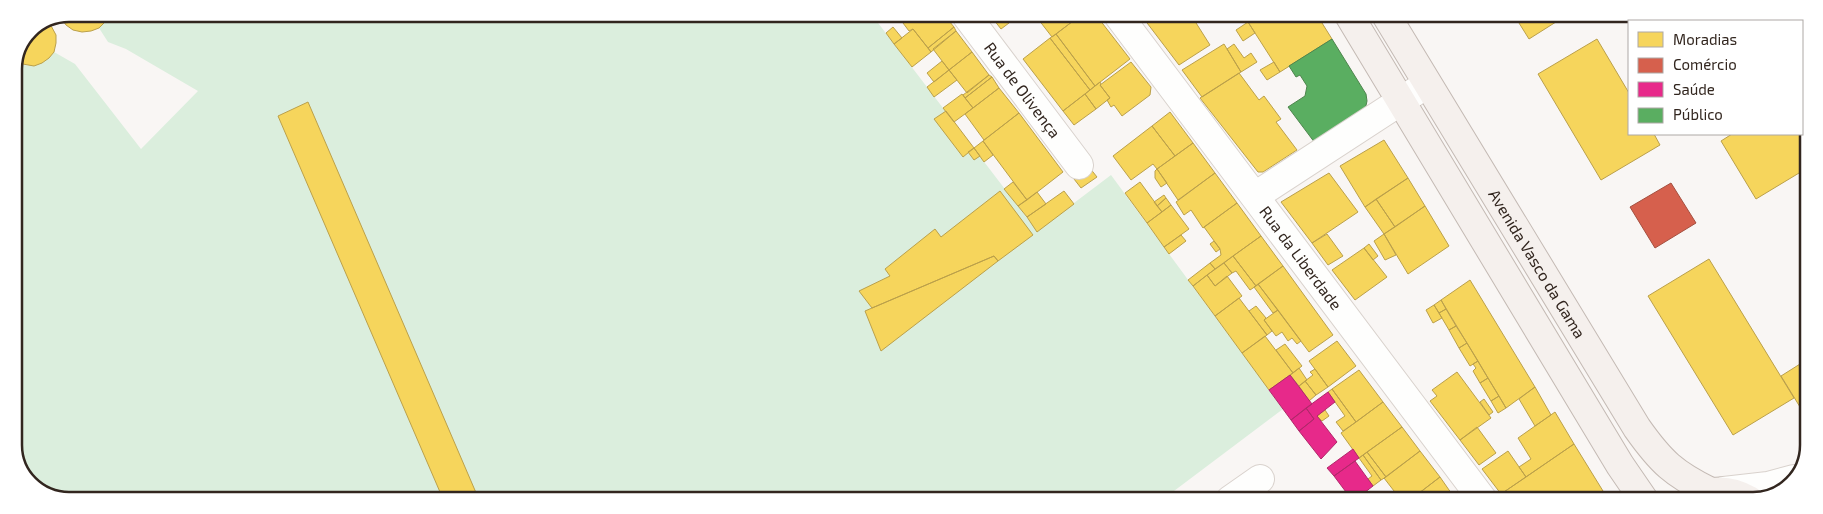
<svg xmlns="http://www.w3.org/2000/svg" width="1823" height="514" font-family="'Exo 2',sans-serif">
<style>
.green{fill:#dbeedd}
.homes{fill:#f6d55c;stroke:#bba04a}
.shops{fill:#d6604d;stroke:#a54f3f}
.health{fill:#e7298a;stroke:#b1286a}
.public{fill:#5aae61;stroke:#4e854d}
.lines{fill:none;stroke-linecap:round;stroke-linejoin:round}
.minor-casing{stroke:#d9d2cd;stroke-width:30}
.major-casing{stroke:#c4bab4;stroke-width:30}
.minor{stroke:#fefefd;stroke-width:28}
.major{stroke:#f5f0ed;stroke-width:28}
.labels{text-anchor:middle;stroke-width:5;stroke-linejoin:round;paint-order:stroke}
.street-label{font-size:16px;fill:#32261f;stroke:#fff}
.rim{fill:none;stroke:#32261f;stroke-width:2.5}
</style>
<rect width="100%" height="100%" fill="#f9f6f4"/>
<path class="green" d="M109,14L872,15L1037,231L1111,175L1283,409L1162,500L55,498L27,481L14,449V69L17,63C32,68 43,65 54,52L75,64L141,149L198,91L126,49L108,42L99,28L105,22Z"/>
<path class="homes" d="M69,14H109L105,22L99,28L91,31L82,32L73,30L66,25L61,18Z
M904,15H944L954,27L928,48L913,29L909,31L903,23L907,20Z
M990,15H1003L1009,23L1001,29Z
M1035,15H1081L1052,37Z
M1081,15H1096L1130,59L1095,86L1056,34Z
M1141,15H1191L1210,45L1179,65Z
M1244,15H1260L1248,22Z
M1260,15H1317L1332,39L1280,72L1248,22Z
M1514,15H1567L1529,39Z
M49,22L56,35V43L54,52L49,58L42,63L34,66L17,63L30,30Z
M1248,22L1255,33L1243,41L1236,30Z
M893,27L902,38L894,44L886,33Z
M954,27L956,31L931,52L928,48Z
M913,29L931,52L912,67L894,44Z
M956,31L972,52L949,70L933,49Z
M1056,34L1095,86L1090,90L1050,38Z
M1050,38L1090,90L1063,111L1023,59Z
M1597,39L1629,93V134H1654L1660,145L1601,180L1538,74Z
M1224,44L1241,72L1202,97L1182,70Z
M1234,44L1244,58L1251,53L1257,62L1241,72L1227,49Z
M972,52L989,75L967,93L949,70Z
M942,61L949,70L934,82L927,73Z
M1131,62L1151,87L1150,95L1122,116L1114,105L1111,107L1107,100L1110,98L1100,85Z
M1274,62L1280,72L1267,80L1260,70Z
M949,70L957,80L934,97L927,87Z
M1239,73L1259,100L1264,96L1281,119L1276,122L1297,150L1263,172H1258L1200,98Z
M989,75L992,77L965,98L963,95Z
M992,77L999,88L973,108L965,98Z
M1100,82L1101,84L1100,85L1110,98L1096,109L1085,94Z
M999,88L1019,113L984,140L965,114Z
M1809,88V167L1756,199L1721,141L1732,134H1802V92Z
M962,94L973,108L954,122L943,108Z
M1085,94L1096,109L1074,125L1063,111Z
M308,102L477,495L469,499H443L278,116Z
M946,111L974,148L963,157L934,119Z
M1170,112L1193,143L1175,156L1152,126Z
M1019,113L1063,172L1027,200L983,141Z
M1152,126L1175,156L1157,169L1153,164L1131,180L1113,156Z
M1384,140L1408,178L1365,207L1340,166Z
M983,141L993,155L984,162L974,148Z
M1193,143L1215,173L1178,200L1157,169Z
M974,148L980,156L974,160L968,152Z
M1089,167L1097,177L1081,188L1074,179Z
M1157,169L1167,183L1161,187L1155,178V171Z
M1215,173L1237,203L1203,228L1191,210L1184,215L1176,202Z
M1329,173L1358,212L1312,243L1281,202Z
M1408,178L1425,206L1395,227L1376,199Z
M1013,182L1027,200L1018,206L1004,189Z
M1140,182L1162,212L1147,223L1125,193Z
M1000,191L1033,235L998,261L994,256L872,308L859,291L890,276L885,269L935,229L941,237Z
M1064,191L1074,204L1037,232L1027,217Z
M1037,192L1046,204L1027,217L1018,206Z
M1164,195L1166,198L1157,206L1154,202Z
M1166,198L1171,205L1162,212L1157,206Z
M1376,199L1395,227L1384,234L1365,207Z
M1237,203L1261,236L1215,269L1210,263L1221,255L1220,249L1204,227Z
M1171,205L1189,229L1164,247L1147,223Z
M1425,206L1449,246L1408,274L1384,234Z
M1327,234L1343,256L1328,265L1312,243Z
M1384,234L1396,255L1385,260L1374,241Z
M1181,235L1186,241L1169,254L1164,247Z
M1261,236L1283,266L1256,286L1233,256Z
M1214,241L1220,249L1216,252L1210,244Z
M1369,244L1378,256L1373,260L1364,248Z
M1364,248L1387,277L1355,300L1332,270Z
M994,256L998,261L881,351L865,311Z
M1233,256L1256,286L1250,290L1236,271L1232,273L1224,263Z
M1709,259L1794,398L1733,435L1648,296Z
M1210,263L1215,269L1193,286L1188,280Z
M1224,263L1232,273L1215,286L1207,275Z
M1283,266L1333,335L1309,352L1258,284Z
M1207,275L1215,286L1227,276L1242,296L1215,316L1193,286Z
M1470,280L1535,387L1506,408L1441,300Z
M1258,284L1278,310L1273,313L1254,287Z
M1239,298L1267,335L1242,353L1215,316Z
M1441,300L1446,309L1439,313L1434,305Z
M1434,305L1442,318L1433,323L1426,310Z
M1256,306L1266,318L1264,320L1272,331L1267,335L1249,311Z
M1446,309L1456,326L1449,330L1439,313Z
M1278,310L1301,341L1297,344L1292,338L1288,341L1282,332L1276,336L1264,320Z
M1456,326L1467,343L1459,348L1449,330Z
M1265,336L1293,373L1269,390L1242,353Z
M1337,341L1356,366L1328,387L1309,361Z
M1467,343L1478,361L1470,366L1459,348Z
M1285,344L1302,366L1293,373L1276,350Z
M1808,359V420L1781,376Z
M1478,361L1488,378L1480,383L1473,371L1476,368L1473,364Z
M1299,368L1307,380L1299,386L1290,375Z
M1315,369L1328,387L1316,395L1305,381L1313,375L1310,372Z
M1359,370L1383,402L1356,422L1332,389Z
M1457,372L1491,418L1460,440L1430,401L1437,396L1432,390Z
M1488,378L1499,396L1491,401L1480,383Z
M1305,381L1316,395L1309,401L1299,386Z
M1535,387L1551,415L1535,426L1519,399Z
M1332,389L1356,422L1343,431L1336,422L1345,416L1328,392Z
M1499,396L1506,408L1498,413L1491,401Z
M1484,399L1493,412L1489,415L1480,402Z
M1383,402L1402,427L1359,458L1341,433Z
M1325,410L1329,416L1322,421L1317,416Z
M1555,412L1574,444L1526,477L1519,467L1531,459L1518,438Z
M1402,427L1420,451L1386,477L1367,452Z
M1477,427L1496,453L1479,465L1460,440Z
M1574,444L1603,491L1590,500H1506L1501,494Z
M1420,451L1440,477L1410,500H1401L1384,478Z
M1508,451L1526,477L1501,494L1482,469Z
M1367,452L1386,477L1381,480L1363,455Z
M1363,455L1381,480L1373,486L1368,479L1372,476L1359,458Z
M1440,477L1456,500H1410Z"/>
<path class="shops" d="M1671,183L1696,223L1655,248L1630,207Z
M1603,491L1609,500H1590Z"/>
<path class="health" d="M1290,375L1312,404L1291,420L1269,390Z
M1328,392L1335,402L1317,416L1337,442L1321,459L1299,431L1314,419L1306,408Z
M1306,408L1314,419L1299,431L1291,420Z
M1353,449L1359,458L1334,476L1327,468Z
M1355,461L1373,486L1355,500H1352L1334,476Z
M1365,492L1371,500H1355Z"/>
<path class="public" d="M1332,39L1366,94L1367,101L1365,110L1315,143L1288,107L1305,96L1307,86L1300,75L1296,77L1289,66Z"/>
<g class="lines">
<g class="minor-casing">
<g id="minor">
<path id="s1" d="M966,15L1079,165"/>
<path id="s2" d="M1118,15L1483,500"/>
<path d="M1255,196L1427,84"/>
<path d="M1724,491L1768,486L1794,479"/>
<path d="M1230,500L1260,479"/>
</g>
</g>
<g class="major-casing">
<g id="major">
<path d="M1349,15L1620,465L1644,500"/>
<path id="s3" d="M1386,15L1637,428C1661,462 1674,474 1711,492"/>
<path d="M1694,499C1713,488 1731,490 1749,500"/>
</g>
</g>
<use href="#minor" class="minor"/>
<use href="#major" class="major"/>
</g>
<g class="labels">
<g class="street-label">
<text dy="6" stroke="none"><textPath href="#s1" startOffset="94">Rua de Olivença</textPath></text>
<text dy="6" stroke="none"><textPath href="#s2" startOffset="304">Rua da Liberdade</textPath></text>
<text dy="6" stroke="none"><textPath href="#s3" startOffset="291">Avenida Vasco da Gama</textPath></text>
</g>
</g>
<path d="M0 0H1823V514H0ZM69 22H1753A47 47 0 0 1 1800 69V445A47 47 0 0 1 1753 492H69A47 47 0 0 1 22 445V69A47 47 0 0 1 69 22Z" fill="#fff" fill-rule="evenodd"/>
<path class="rim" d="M69 22H1753A47 47 0 0 1 1800 69V445A47 47 0 0 1 1753 492H69A47 47 0 0 1 22 445V69A47 47 0 0 1 69 22Z"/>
<rect x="1628" y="20" width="175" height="115" fill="#ffffff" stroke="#ada8a5"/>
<rect x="1638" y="32" width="25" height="15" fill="#f6d55c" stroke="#ada8a5"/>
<text x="1673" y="45" font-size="15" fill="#32261f">Moradias</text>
<rect x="1638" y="58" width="25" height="15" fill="#d6604d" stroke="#ada8a5"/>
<text x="1673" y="70" font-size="15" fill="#32261f">Comércio</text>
<rect x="1638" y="82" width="25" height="15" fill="#e7298a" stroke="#ada8a5"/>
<text x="1673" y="95" font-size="15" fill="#32261f">Saúde</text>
<rect x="1638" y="108" width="25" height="15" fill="#5aae61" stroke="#ada8a5"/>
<text x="1673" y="120" font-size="15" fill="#32261f">Público</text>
</svg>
